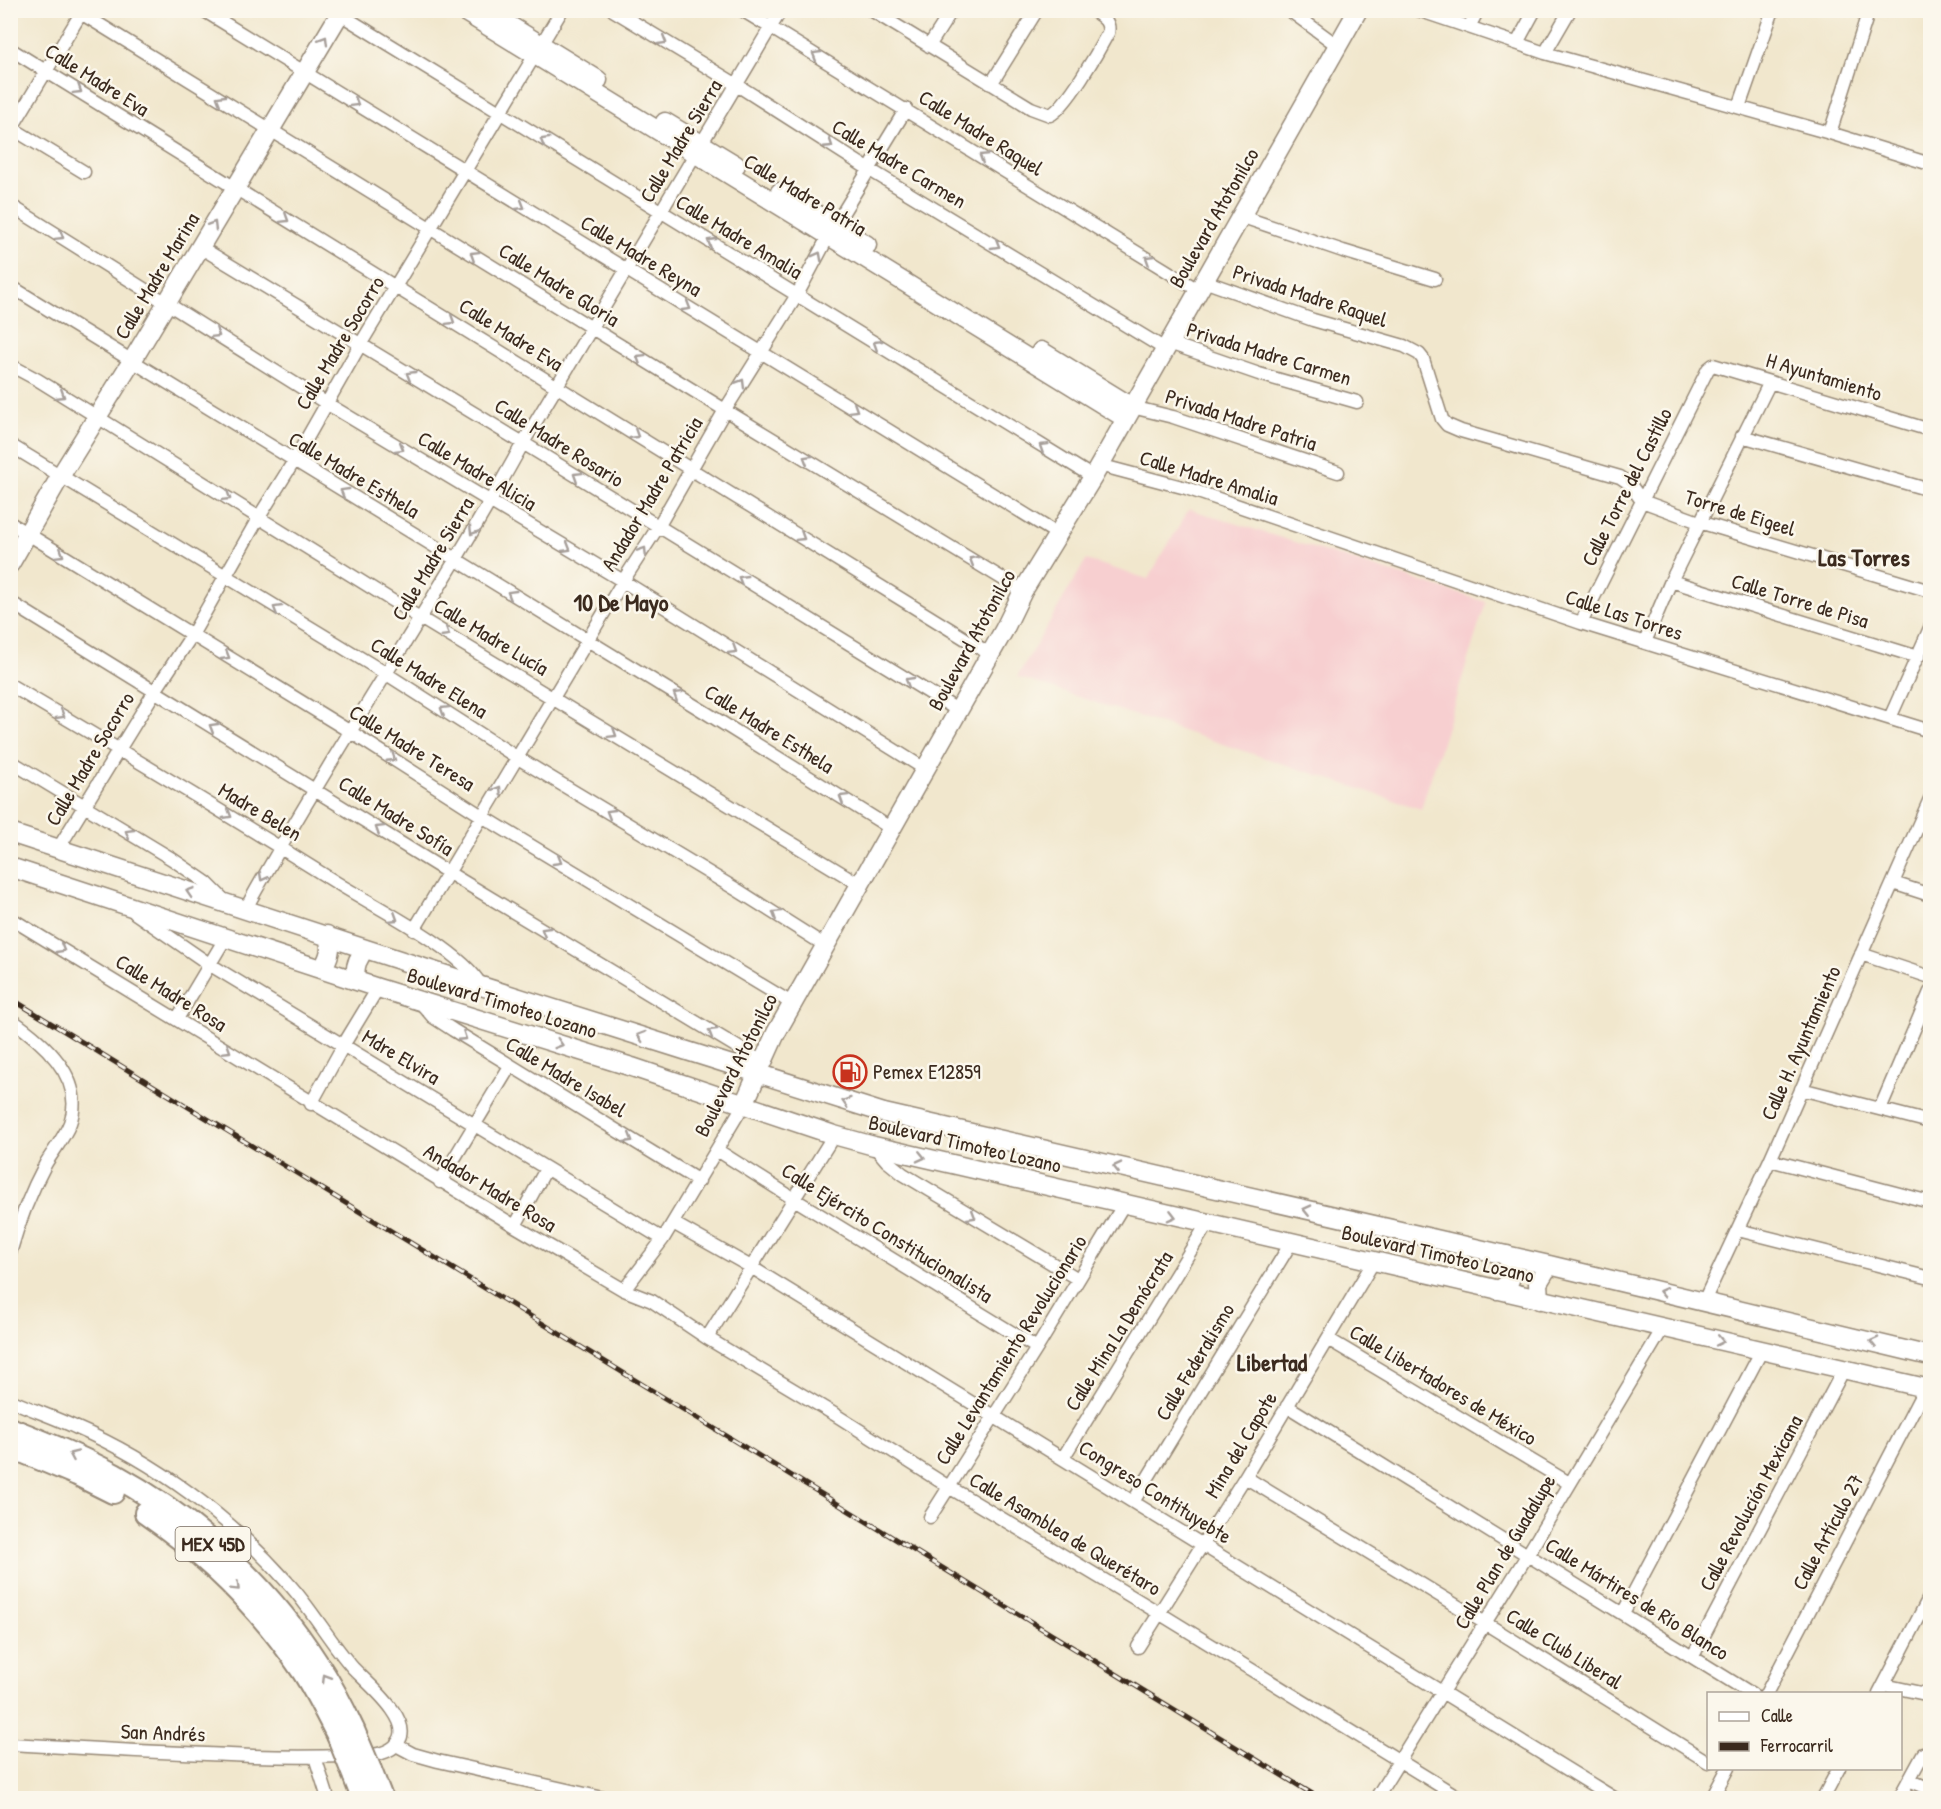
<svg xmlns="http://www.w3.org/2000/svg" width="1941" height="1809" font-family="'Patrick Hand',sans-serif">
<style>
.built{fill:#f7cfd0}
.lines{fill:none;stroke-linecap:round;stroke-linejoin:round}
.street-casing{stroke:#968876;stroke-width:15}
.secondary-casing{stroke:#968876;stroke-width:21}
.highway-casing{stroke:#968876;stroke-width:26}
.street{stroke:#fff;stroke-width:12}
.secondary{stroke:#fff;stroke-width:18}
.highway{stroke:#fff;stroke-width:22}
.rail-casing{stroke:#3b2a1e;stroke-width:5}
.rail{stroke:#fbf7ec;stroke-width:3;stroke-dasharray:9;stroke-linecap:butt}
.highway-bridge-casing{stroke:#968876;stroke-width:26;stroke-linecap:butt}
.highway-bridge{stroke:#fff;stroke-width:22}
.oneway{stroke:#a79f9a}
.labels{text-anchor:middle;stroke-width:5;stroke-linejoin:round;paint-order:stroke}
.shield{fill:#fbf7ec;stroke:#75685c;stroke-width:1.5}
.shield-label{font-size:20px;font-weight:bold;fill:#3b2a1e}
.street-label{font-size:21px;fill:#3b2a1e;stroke:#fbf7ec}
.poi-label{font-size:21px;fill:#3b2a1e;stroke:#fbf7ec;text-anchor:start}
.quarter-label{font-size:24px;font-weight:bold;fill:#3b2a1e;stroke:#fbf7ec}
</style>
<rect width="100%" height="100%" fill="#fbf7ec"/>
<filter id="ink" filterUnits="userSpaceOnUse"><feTurbulence type="fractalNoise" baseFrequency=".0167" numOctaves="2"/><feDisplacementMap in="SourceGraphic" scale="12" xChannelSelector="R" yChannelSelector="G"/><feConvolveMatrix kernelMatrix="1 2 1 2 8 2 1 2 1" color-interpolation-filters="sRGB"/></filter>
<filter id="wash" filterUnits="userSpaceOnUse"><feTurbulence type="fractalNoise" baseFrequency=".008" numOctaves="4" result="noise"/><feDisplacementMap in="SourceGraphic" scale="24" xChannelSelector="R" yChannelSelector="G"/><feGaussianBlur stdDeviation="1.35" result="paint"/><feColorMatrix in="noise" values="0 0 0 0 0 0 0 0 0 0 0 0 0 0 0 0 0 1.4 0 .05"/><feComposite in="paint" operator="in"/></filter>
<g filter="url(#wash)">
<rect width="100%" height="100%" fill="#f1e7cd"/>
<path class="built" d="M1189,509L1486,602L1421,809L1017,677L1086,560L1148,579Z"/>
</g>
<g filter="url(#ink)">
<g class="lines">
<g class="street-casing">
<path id="street" d="M76,10L725,410L1023,591
M203,10L1059,535
M613,10L737,85L870,170L1165,349
M742,10L1198,290
M871,10L1031,108L1050,115C1066,108 1099,50 1108,33C1111,21 1101,16 1092,10
M1289,10L1338,46
M1418,10L1545,53L1830,133L1930,164
M335,11L1093,477
M1469,27L1478,10
M1517,43L1535,10
M929,46L952,10
M10,49L990,654
M1545,53L1570,10
M991,84L1037,10
M1739,107L1773,10
M10,127L84,172
M10,131L83,10
M1830,133L1869,10
M10,205L326,403L623,581L925,769
M1240,216L1343,251L1435,279
M200,247L523,443L959,711
M1204,281L1313,320L1404,346L1419,354L1423,359L1442,419L1447,425L1461,431L1620,477L1629,483L1642,501L1699,522L1930,591
M10,286L708,714L892,829
M1169,343L1259,374L1357,402
M10,365L38,380L420,618L861,885
M1132,407L1173,417L1338,472
M1742,436L1930,490
M10,445L385,673L518,758L739,891L826,946
M1099,465L1186,488L1581,623L1930,731
M10,523L349,731L482,816L793,1004
M1671,581L1918,657
M10,602L449,873L762,1062
M1581,623L1708,369L1713,365L1930,430
M1645,642L1671,581L1770,382
M10,685C120,750 229,815 337,883C374,906 460,949 480,984
M1890,718L1930,628
M10,761L172,859L207,883L227,903
M58,849L155,691L192,635L259,517L294,461L360,345L562,10
M1893,883L1930,895
M245,910C333,751 436,601 523,443L781,10
M135,913L209,964L663,1239
M10,918L515,1226L624,1290L652,1301L707,1338L834,1414L949,1487L1159,1613L1460,1798
M414,930L623,581L658,527L725,410L797,295L828,237L906,109
M1861,954L1930,977
M421,1003L433,1017L453,1030L699,1181
M10,1019C44,1042 86,1079 70,1123C64,1138 54,1150 46,1163C30,1193 19,1221 10,1253
M177,1019L226,937
M1801,1089L1930,1122
M311,1104L344,1044L378,988
M1880,1109L1930,992
M875,1147L887,1161L903,1174L1078,1279
M717,1150L794,1199L1037,1348
M1770,1160L1930,1202
M440,1182L510,1066
M673,1223L751,1267L1614,1798
M515,1226L546,1169
M1738,1230L1930,1278
M624,1290L663,1239L744,1104
M1704,1301L1770,1160L1930,799
M707,1338L834,1135
M1328,1339L1569,1483
M10,1400C32,1410 54,1417 75,1427C156,1462 230,1517 288,1583C312,1609 329,1641 353,1668C366,1682 415,1721 398,1742C394,1749 386,1752 379,1754C368,1756 357,1755 346,1756C315,1757 284,1757 253,1756C172,1753 91,1749 10,1744
M1287,1406L1752,1694
M1063,1458L1207,1224
M1245,1477L1485,1623L1708,1762
M1133,1502L1291,1243
M930,1517L1037,1348L1124,1204
M1623,1613L1762,1350
M1138,1647L1245,1477L1374,1261
M1693,1656L1844,1369
M1884,1685L1930,1695
M1766,1694L1925,1388
M1879,1694L1930,1596
M396,1745L413,1754L438,1761L603,1798
M315,1757L328,1798
M1909,1780L1930,1789
M1378,1795L1528,1554L1663,1328
M1712,1798L1728,1768
M1823,1798L1839,1768
M1899,1798L1923,1754"/>
</g>
<g class="secondary-casing">
<path id="secondary" d="M462,10L1125,418
M499,19L598,80
M665,122L736,165
M780,192L867,245
M1041,351L1132,407
M10,564L61,475L132,361L342,10
M10,833L424,968L884,1113L1549,1265L1930,1356
M10,867L378,988L632,1067L834,1135L874,1146L1930,1389
M322,969C329,958 333,948 327,935
M356,980C354,967 357,958 366,949
M744,1104L776,1033L1004,630L1023,591L1093,477L1358,10
M1497,1290C1516,1284 1512,1270 1507,1255
M1539,1300L1538,1283L1549,1265"/>
</g>
<g class="highway-casing">
<path id="highway" d="M10,1429C46,1443 81,1457 114,1475C194,1519 267,1585 316,1662C330,1683 342,1706 353,1730
M10,1446L77,1474L113,1492
M146,1513C208,1556 261,1608 303,1671C316,1691 327,1714 338,1735
M370,1770L381,1798
M354,1775L363,1798"/>
</g>
<use href="#street" class="street"/>
<use href="#secondary" class="secondary"/>
<use href="#highway" class="highway"/>
<g class="rail-casing">
<path id="rail" d="M10,998L1319,1798"/>
</g>
<use href="#rail" class="rail"/>
<g class="highway-bridge-casing">
<path id="highway-bridge" d="M353,1730L370,1770
M338,1735L354,1775"/>
</g>
<use href="#highway-bridge" class="highway-bridge"/>
</g>
<defs><path id="oneway-chevron" d="M-2-3.5L2.5 0L-2 3.5" fill="none" stroke-width="1.6" stroke-linecap="round" stroke-linejoin="round" transform="scale(1.5)"/></defs>
<g class="oneway">
<use href="#oneway-chevron" transform="translate(324 40) rotate(-59)"/>
<use href="#oneway-chevron" transform="translate(663 41) rotate(31)"/>
<use href="#oneway-chevron" transform="translate(816 55) rotate(-149)"/>
<use href="#oneway-chevron" transform="translate(78 90) rotate(32)"/>
<use href="#oneway-chevron" transform="translate(220 99) rotate(-149)"/>
<use href="#oneway-chevron" transform="translate(355 103) rotate(32)"/>
<use href="#oneway-chevron" transform="translate(544 141) rotate(-149)"/>
<use href="#oneway-chevron" transform="translate(829 144) rotate(33)"/>
<use href="#oneway-chevron" transform="translate(983 157) rotate(-148)"/>
<use href="#oneway-chevron" transform="translate(521 206) rotate(31)"/>
<use href="#oneway-chevron" transform="translate(285 219) rotate(32)"/>
<use href="#oneway-chevron" transform="translate(213 225) rotate(-59)"/>
<use href="#oneway-chevron" transform="translate(60 236) rotate(32)"/>
<use href="#oneway-chevron" transform="translate(711 242) rotate(-149)"/>
<use href="#oneway-chevron" transform="translate(996 245) rotate(31)"/>
<use href="#oneway-chevron" transform="translate(474 255) rotate(-148)"/>
<use href="#oneway-chevron" transform="translate(818 256) rotate(-62)"/>
<use href="#oneway-chevron" transform="translate(1149 259) rotate(-148)"/>
<use href="#oneway-chevron" transform="translate(687 307) rotate(31)"/>
<use href="#oneway-chevron" transform="translate(451 321) rotate(32)"/>
<use href="#oneway-chevron" transform="translate(216 334) rotate(32)"/>
<use href="#oneway-chevron" transform="translate(877 344) rotate(-148)"/>
<use href="#oneway-chevron" transform="translate(640 358) rotate(-148)"/>
<use href="#oneway-chevron" transform="translate(410 375) rotate(-149)"/>
<use href="#oneway-chevron" transform="translate(741 383) rotate(-59)"/>
<use href="#oneway-chevron" transform="translate(61 395) rotate(32)"/>
<use href="#oneway-chevron" transform="translate(854 409) rotate(32)"/>
<use href="#oneway-chevron" transform="translate(635 435) rotate(32)"/>
<use href="#oneway-chevron" transform="translate(1043 447) rotate(-148)"/>
<use href="#oneway-chevron" transform="translate(400 448) rotate(31)"/>
<use href="#oneway-chevron" transform="translate(807 459) rotate(-149)"/>
<use href="#oneway-chevron" transform="translate(577 476) rotate(-148)"/>
<use href="#oneway-chevron" transform="translate(344 492) rotate(-149)"/>
<use href="#oneway-chevron" transform="translate(227 497) rotate(32)"/>
<use href="#oneway-chevron" transform="translate(473 531) rotate(121)"/>
<use href="#oneway-chevron" transform="translate(801 537) rotate(32)"/>
<use href="#oneway-chevron" transform="translate(567 548) rotate(31)"/>
<use href="#oneway-chevron" transform="translate(643 551) rotate(-57)"/>
<use href="#oneway-chevron" transform="translate(60 554) rotate(32)"/>
<use href="#oneway-chevron" transform="translate(973 560) rotate(-149)"/>
<use href="#oneway-chevron" transform="translate(742 579) rotate(-149)"/>
<use href="#oneway-chevron" transform="translate(511 594) rotate(-149)"/>
<use href="#oneway-chevron" transform="translate(277 609) rotate(-149)"/>
<use href="#oneway-chevron" transform="translate(446 633) rotate(31)"/>
<use href="#oneway-chevron" transform="translate(733 650) rotate(32)"/>
<use href="#oneway-chevron" transform="translate(226 656) rotate(31)"/>
<use href="#oneway-chevron" transform="translate(909 681) rotate(-149)"/>
<use href="#oneway-chevron" transform="translate(677 695) rotate(-148)"/>
<use href="#oneway-chevron" transform="translate(444 710) rotate(-148)"/>
<use href="#oneway-chevron" transform="translate(61 715) rotate(31)"/>
<use href="#oneway-chevron" transform="translate(213 727) rotate(-149)"/>
<use href="#oneway-chevron" transform="translate(613 734) rotate(32)"/>
<use href="#oneway-chevron" transform="translate(392 758) rotate(33)"/>
<use href="#oneway-chevron" transform="translate(498 790) rotate(-58)"/>
<use href="#oneway-chevron" transform="translate(843 798) rotate(-148)"/>
<use href="#oneway-chevron" transform="translate(610 813) rotate(-149)"/>
<use href="#oneway-chevron" transform="translate(228 815) rotate(31)"/>
<use href="#oneway-chevron" transform="translate(379 829) rotate(-148)"/>
<use href="#oneway-chevron" transform="translate(129 833) rotate(-149)"/>
<use href="#oneway-chevron" transform="translate(558 861) rotate(31)"/>
<use href="#oneway-chevron" transform="translate(263 877) rotate(119)"/>
<use href="#oneway-chevron" transform="translate(190 892) rotate(-162)"/>
<use href="#oneway-chevron" transform="translate(776 914) rotate(-148)"/>
<use href="#oneway-chevron" transform="translate(394 918) rotate(32)"/>
<use href="#oneway-chevron" transform="translate(545 931) rotate(-149)"/>
<use href="#oneway-chevron" transform="translate(61 949) rotate(31)"/>
<use href="#oneway-chevron" transform="translate(712 1032) rotate(-149)"/>
<use href="#oneway-chevron" transform="translate(641 1036) rotate(-162)"/>
<use href="#oneway-chevron" transform="translate(463 1037) rotate(33)"/>
<use href="#oneway-chevron" transform="translate(559 1044) rotate(17)"/>
<use href="#oneway-chevron" transform="translate(227 1050) rotate(32)"/>
<use href="#oneway-chevron" transform="translate(846 1102) rotate(-162)"/>
<use href="#oneway-chevron" transform="translate(629 1139) rotate(31)"/>
<use href="#oneway-chevron" transform="translate(921 1157) rotate(13)"/>
<use href="#oneway-chevron" transform="translate(1117 1167) rotate(-167)"/>
<use href="#oneway-chevron" transform="translate(1307 1210) rotate(-167)"/>
<use href="#oneway-chevron" transform="translate(972 1216) rotate(31)"/>
<use href="#oneway-chevron" transform="translate(1172 1216) rotate(14)"/>
<use href="#oneway-chevron" transform="translate(1663 1292) rotate(-167)"/>
<use href="#oneway-chevron" transform="translate(1720 1341) rotate(12)"/>
<use href="#oneway-chevron" transform="translate(1874 1342) rotate(-167)"/>
<use href="#oneway-chevron" transform="translate(73 1455) rotate(-156)"/>
<use href="#oneway-chevron" transform="translate(236 1587) rotate(45)"/>
<use href="#oneway-chevron" transform="translate(326 1678) rotate(-121)"/>
</g>
</g>
<defs>
<g id="fuel-ring" transform="scale(1.725)"><circle r="9.5" fill="#fbf7ec" stroke="#c8321e" stroke-width="1.5"/><path d="M-5.5-6h7V0h2V4h1.3V-2.5L3-4.5l.8-.8L6-3V5H2.5V1h-1V6h-7ZM-4.2-4.7v3.2H.2V-4.7Z" fill="#c8321e"/></g>
</defs>
<g fill-rule="evenodd">
<use href="#fuel-ring" x="850" y="1072"/>
</g>
<g class="labels">
<rect class="shield" x="175.5" y="1527" width="75" height="34" rx="4.5"/>
<g class="shield-label">
<text x="213" y="1551">MEX 45D</text>
</g>
<g class="street-label">
<text transform="translate(97 80) rotate(32)" y="7">Calle Madre Eva</text>
<text transform="translate(981 133) rotate(32)" y="7">Calle Madre Raquel</text>
<text transform="translate(681 141) rotate(-59)" y="7">Calle Madre Sierra</text>
<text transform="translate(899 164) rotate(31)" y="7">Calle Madre Carmen</text>
<text transform="translate(805 195) rotate(31)" y="7">Calle Madre Patria</text>
<text transform="translate(1214 218) rotate(-60)" y="7">Boulevard Atotonilco</text>
<text transform="translate(739 237) rotate(31)" y="7">Calle Madre Amalia</text>
<text transform="translate(641 256) rotate(31)" y="7">Calle Madre Reyna</text>
<text transform="translate(157 276) rotate(-59)" y="7">Calle Madre Marina</text>
<text transform="translate(559 285) rotate(32)" y="7">Calle Madre Gloria</text>
<text transform="translate(1310 296) rotate(18)" y="7">Privada Madre Raquel</text>
<text transform="translate(511 335) rotate(32)" y="7">Calle Madre Eva</text>
<text transform="translate(340 343) rotate(-59)" y="7">Calle Madre Socorro</text>
<text transform="translate(1269 354) rotate(17)" y="7">Privada Madre Carmen</text>
<text transform="translate(1824 377) rotate(17)" y="7">H Ayuntamiento</text>
<text transform="translate(1241 420) rotate(18)" y="7">Privada Madre Patria</text>
<text transform="translate(559 443) rotate(32)" y="7">Calle Madre Rosario</text>
<text transform="translate(477 471) rotate(31)" y="7">Calle Madre Alicia</text>
<text transform="translate(354 475) rotate(31)" y="7">Calle Madre Esthela</text>
<text transform="translate(1209 478) rotate(17)" y="7">Calle Madre Amalia</text>
<text transform="translate(1627 487) rotate(-63)" y="7">Calle Torre del Castillo</text>
<text transform="translate(652 494) rotate(-59)" y="7">Andador Madre Patricia</text>
<text transform="translate(1740 513) rotate(17)" y="7">Torre de Eigeel</text>
<text transform="translate(433 559) rotate(-59)" y="7">Calle Madre Sierra</text>
<text transform="translate(1800 601) rotate(17)" y="7">Calle Torre de Pisa</text>
<text transform="translate(1624 615) rotate(18)" y="7">Calle Las Torres</text>
<text transform="translate(491 637) rotate(31)" y="7">Calle Madre Lucía</text>
<text transform="translate(972 640) rotate(-61)" y="7">Boulevard Atotonilco</text>
<text transform="translate(429 678) rotate(32)" y="7">Calle Madre Elena</text>
<text transform="translate(769 729) rotate(32)" y="7">Calle Madre Esthela</text>
<text transform="translate(412 748) rotate(32)" y="7">Calle Madre Teresa</text>
<text transform="translate(90 759) rotate(-59)" y="7">Calle Madre Socorro</text>
<text transform="translate(260 812) rotate(31)" y="7">Madre Belen</text>
<text transform="translate(396 816) rotate(32)" y="7">Calle Madre Sofía</text>
<text transform="translate(171 993) rotate(32)" y="7">Calle Madre Rosa</text>
<text transform="translate(502 1003) rotate(17)" y="7">Boulevard Timoteo Lozano</text>
<text transform="translate(1801 1043) rotate(-66)" y="7">Calle H. Ayuntamiento</text>
<text transform="translate(401 1057) rotate(31)" y="7">Mdre Elvira</text>
<text transform="translate(736 1065) rotate(-63)" y="7">Boulevard Atotonilco</text>
<text transform="translate(566 1077) rotate(31)" y="7">Calle Madre Isabel</text>
<text transform="translate(965 1144) rotate(13)" y="7">Boulevard Timoteo Lozano</text>
<text transform="translate(490 1188) rotate(31)" y="7">Andador Madre Rosa</text>
<text transform="translate(887 1233) rotate(32)" y="7">Calle Ejército Constitucionalista</text>
<text transform="translate(1438 1254) rotate(13)" y="7">Boulevard Timoteo Lozano</text>
<text transform="translate(1119 1331) rotate(-58)" y="7">Calle Mina La Demócrata</text>
<text transform="translate(1011 1350) rotate(-58)" y="7">Calle Levantamiento Revolucionario</text>
<text transform="translate(1195 1362) rotate(-59)" y="7">Calle Federalismo</text>
<text transform="translate(1443 1385) rotate(31)" y="7">Calle Libertadores de México</text>
<text transform="translate(1241 1445) rotate(-59)" y="7">Mina del Capote</text>
<text transform="translate(1155 1492) rotate(32)" y="7">Congreso Contituyebte</text>
<text transform="translate(1751 1503) rotate(-62)" y="7">Calle Revolución Mexicana</text>
<text transform="translate(1828 1532) rotate(-62)" y="7">Calle Artículo 27</text>
<text transform="translate(1065 1534) rotate(31)" y="7">Calle Asamblea de Querétaro</text>
<text transform="translate(1505 1552) rotate(-59)" y="7">Calle Plan de Guadalupe</text>
<text transform="translate(1637 1599) rotate(32)" y="7">Calle Mártires de Río Blanco</text>
<text transform="translate(1564 1649) rotate(32)" y="7">Calle Club Liberal</text>
<text transform="translate(163 1733) rotate(2)" y="7">San Andrés</text>
</g>
<g class="poi-label">
<text x="873" y="1079">Pemex E12859</text>
</g>
<g class="quarter-label">
<text x="1864" y="566">Las Torres</text>
<text x="621" y="611">10 De Mayo</text>
<text x="1272" y="1371">Libertad</text>
</g>
</g>
<rect width="1941" height="1809" fill="none" stroke="#fbf7ec" stroke-width="36"/>
<rect x="1707" y="1692" width="195" height="78" fill="#fbf7ec" stroke="#aea59a" stroke-width="1.5"/>
<rect x="1719" y="1712" width="30" height="9" fill="#ffffff" stroke="#aea59a" stroke-width="1.5"/>
<text x="1761" y="1722" font-size="18" fill="#3b2a1e">Calle</text>
<rect x="1719" y="1742" width="30" height="9" fill="#3b2a1e" stroke="#aea59a" stroke-width="1.5"/>
<text x="1761" y="1752" font-size="18" fill="#3b2a1e">Ferrocarril</text>
</svg>
